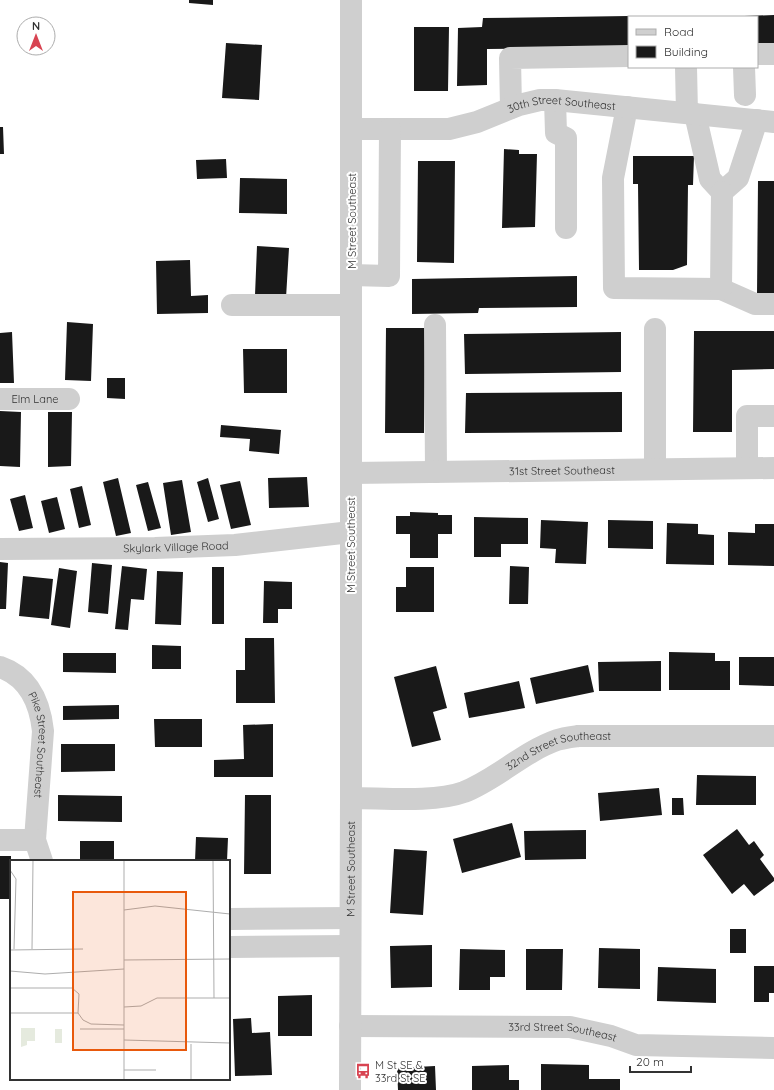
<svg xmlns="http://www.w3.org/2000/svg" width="774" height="1090" font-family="Quicksand,sans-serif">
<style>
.building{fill:#191919}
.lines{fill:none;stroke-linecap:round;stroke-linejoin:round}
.minor{stroke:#cfcfcf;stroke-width:22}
.labels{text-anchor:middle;stroke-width:4;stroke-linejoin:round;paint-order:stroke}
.street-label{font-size:11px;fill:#323232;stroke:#fff}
.poi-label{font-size:11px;fill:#323232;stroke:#fff;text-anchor:start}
.inset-road{fill:none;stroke:#adadad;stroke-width:1}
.view{fill:#e8590c;fill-opacity:0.15;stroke:#e8590c;stroke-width:2}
.inset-edge{fill:none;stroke:#323232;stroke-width:2}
</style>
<rect width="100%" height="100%" fill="#fff"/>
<path class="building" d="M189,0H213V5L189,3Z
M774,15V46H757V17H718Z
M629,16V48L487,49V85L457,86L458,28L482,27L483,18Z
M414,27H449L448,91H414Z
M226,43L262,45L259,100L222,98Z
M0,127H3L4,154H0Z
M504,149L519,150V154H537L535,227L502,228Z
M633,156H694L693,185H688L687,265L673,270H639L638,184H633Z
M226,159L227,178L197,179L196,160Z
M418,161H455L454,263L417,262Z
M240,178L287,179V214L239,213Z
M758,181H774V295H757Z
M257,246L289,248L286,298L255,295Z
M190,260L191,296L208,295V313L157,314L156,261Z
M577,276V307L479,308L478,313L412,314V279Z
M67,322L93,324L91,381L65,380Z
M386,328H425L424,433H385Z
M694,331H774V369L732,370V432H693Z
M12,332L14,383H0V333Z
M621,332V372L465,374L464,334Z
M243,349H287V393H244Z
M107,378H125V399L107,398Z
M622,392V432L465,433L466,393Z
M0,411L21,412L20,467L0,466Z
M48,412H72L71,466L48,467Z
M221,425L281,430L279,454L249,451L250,439L220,437Z
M307,477L309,507L269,508L268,478Z
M118,478L131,533L116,536L103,482Z
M208,478L219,519L208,522L197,482Z
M182,480L191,532L171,535L163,483Z
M240,481L251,525L231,529L220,485Z
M148,482L161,528L148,531L136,485Z
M82,486L91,525L79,528L70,489Z
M25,495L33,528L19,531L10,499Z
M57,497L65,529L49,533L41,501Z
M410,512L438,513V515H452V534H438V558H410V534H396V516H410Z
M474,517L528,518V544H501V557H474Z
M541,520L588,522L586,564L555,563L556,549L540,548Z
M608,520L653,521V549L608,548Z
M667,523L698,524V534L714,535V565L666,564Z
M755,524H774V566L728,565V532L755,533Z
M0,562L8,563L6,609H0Z
M92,563L112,565L108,614L88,612Z
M122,566L147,569L144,600L131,599L128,630L115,629Z
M510,566L529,567L528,604H509Z
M212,567H224V624H212Z
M406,567H434V612H396V587H406Z
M59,568L77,571L70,628L51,625Z
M157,571L183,572L181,625L155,624Z
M23,576L53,579L49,619L19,616Z
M264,581L292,582V609H278V623H263Z
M245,638H274L275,703H236V670H245Z
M152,645L181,646V669H152Z
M669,652L715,653V661H730V690H669Z
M63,653H116V673L63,672Z
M739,657H774V686L739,685Z
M661,661V691H599L598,662Z
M588,665L594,692L536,704L530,678Z
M436,666L447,708L433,712L441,740L412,747L394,677Z
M519,681L525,708L469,718L464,693Z
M119,705V719L63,720V706Z
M154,719H202V747H155Z
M273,724V777H214V760L244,759L243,725Z
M61,744H115V771L61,772Z
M697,775L756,776V805H696Z
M659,788L662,815L600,821L598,793Z
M58,795L122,796V822L58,821Z
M245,795H271V874H244Z
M672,798H683L684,815H672Z
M512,823L521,857L462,873L453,839Z
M737,829L749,845L754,841L764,855L760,859L774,878V881L754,896L744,884L732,894L703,855Z
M586,830V859L525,860L524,831Z
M196,837L228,838L227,861H195Z
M80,841H114V861H80Z
M394,849L427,851L423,915L390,913Z
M0,856H11V899H0Z
M730,929H746V953H730Z
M432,945V987L391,988L390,946Z
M599,948L640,949V989L598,988Z
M460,949L505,950V977H490V990H459Z
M526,949H563L562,990H526Z
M754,966H774V993H769V1002H754Z
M658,967L716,969V1003L657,1001Z
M312,995V1036H278V996Z
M251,1018L252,1033L270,1032L272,1075L235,1076L233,1019Z
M541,1064L589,1065V1079H620V1090H541Z
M509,1065V1080H519V1090H472V1066Z
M435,1066L436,1090H398L397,1068Z"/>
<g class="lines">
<g class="minor">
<path d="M757,54H774"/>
<path d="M686,67L687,113"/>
<path d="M744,67L745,95"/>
<path d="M555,100L556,133L566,138V228"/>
<path d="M627,107L613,178L614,288L721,289L755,304H774"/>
<path d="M511,108L510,58L629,56"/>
<path d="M695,114L710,179L722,192L738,178L757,120"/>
<path id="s1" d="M352,129H449L477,122L519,105L540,100H555L774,122"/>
<path d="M351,275L389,276L390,129"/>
<path d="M721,289L722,192"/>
<path d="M232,305H351"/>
<path d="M435,325L436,472"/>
<path d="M655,329V469"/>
<path id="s2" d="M0,399H69"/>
<path d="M747,468V416H774"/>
<path id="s3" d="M351,473L774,468"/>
<path id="s4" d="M0,549L155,548L235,545L351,532"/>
<path id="s5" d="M0,667C29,677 40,703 43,731L35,840L42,861"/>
<path id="s6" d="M351,798C384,798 434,803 464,792C497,779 523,752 557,740C563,738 571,737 578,736H774"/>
<path d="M0,840H35"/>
<path d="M229,919L350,918"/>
<path d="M229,947L349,946"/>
<path id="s7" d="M350,1026L570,1027L611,1036L636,1045L774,1048"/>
<path id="s8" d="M350,1090L351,798V0"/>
</g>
</g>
<defs>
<g id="bus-bare" transform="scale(1.2)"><path d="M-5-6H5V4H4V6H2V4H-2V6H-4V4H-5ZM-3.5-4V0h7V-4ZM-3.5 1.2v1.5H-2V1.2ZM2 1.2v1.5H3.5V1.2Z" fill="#d84452" stroke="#fff" stroke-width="2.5" paint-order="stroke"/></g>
</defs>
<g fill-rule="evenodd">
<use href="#bus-bare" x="363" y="1071"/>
</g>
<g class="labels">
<g class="street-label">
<text dy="4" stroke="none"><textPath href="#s1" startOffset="214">30th Street Southeast</textPath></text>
<text transform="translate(352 221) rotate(-90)" y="4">M Street Southeast</text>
<text dy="4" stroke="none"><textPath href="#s2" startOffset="35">Elm Lane</textPath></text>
<text dy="4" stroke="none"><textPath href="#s3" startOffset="211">31st Street Southeast</textPath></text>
<text transform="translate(351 545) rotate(-90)" y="4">M Street Southeast</text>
<text dy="4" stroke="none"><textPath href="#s4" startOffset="176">Skylark Village Road</textPath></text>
<text dy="4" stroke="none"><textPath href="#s5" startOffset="95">Pike Street Southeast</textPath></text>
<text dy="4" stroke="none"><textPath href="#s6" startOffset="219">32nd Street Southeast</textPath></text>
<text dy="4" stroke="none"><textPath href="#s8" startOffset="221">M Street Southeast</textPath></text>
<text dy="4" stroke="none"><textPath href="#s7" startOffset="213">33rd Street Southeast</textPath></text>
</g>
<g class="poi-label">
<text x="375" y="1069">M St SE &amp;<tspan x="375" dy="13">33rd St SE</tspan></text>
</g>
</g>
<g transform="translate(10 860)">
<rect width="220" height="220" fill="#fff"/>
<path d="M11,168H25V181H17V185L11,187ZM45,169H52V183H45Z" fill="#e5eade"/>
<path class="inset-road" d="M0,0V10L6,19L4,89M203,0L204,138M114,50L145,46L220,54M22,89L23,0M0,90L73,89M114,100L220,99M0,111L35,114L114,109M0,128H62L69,134L68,153L73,160L81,164L114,165M114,147L131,146L147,138H220M0,153H68M70,169H114M114,180L220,183M114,210H146M114,220V0M181,220V184"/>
<path class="view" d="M63,32H176V190H63Z"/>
<rect width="220" height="220" class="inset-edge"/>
</g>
<rect x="628" y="16" width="130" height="52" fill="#ffffff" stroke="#adadad"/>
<rect x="636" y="29" width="20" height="6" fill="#cfcfcf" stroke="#adadad"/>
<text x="664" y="36" font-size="12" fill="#323232">Road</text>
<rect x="636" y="46" width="20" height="12" fill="#191919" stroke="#adadad"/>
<text x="664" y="56" font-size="12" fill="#323232">Building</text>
<g transform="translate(36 36)"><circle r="19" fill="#ffffff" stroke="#adadad"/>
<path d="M0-3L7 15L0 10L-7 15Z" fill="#d84452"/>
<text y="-6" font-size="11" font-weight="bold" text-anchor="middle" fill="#323232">N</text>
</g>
<path d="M630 1066v6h61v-6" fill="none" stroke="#323232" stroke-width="2"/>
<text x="636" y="1066" font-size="12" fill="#323232" stroke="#ffffff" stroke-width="3" paint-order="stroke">20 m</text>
</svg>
